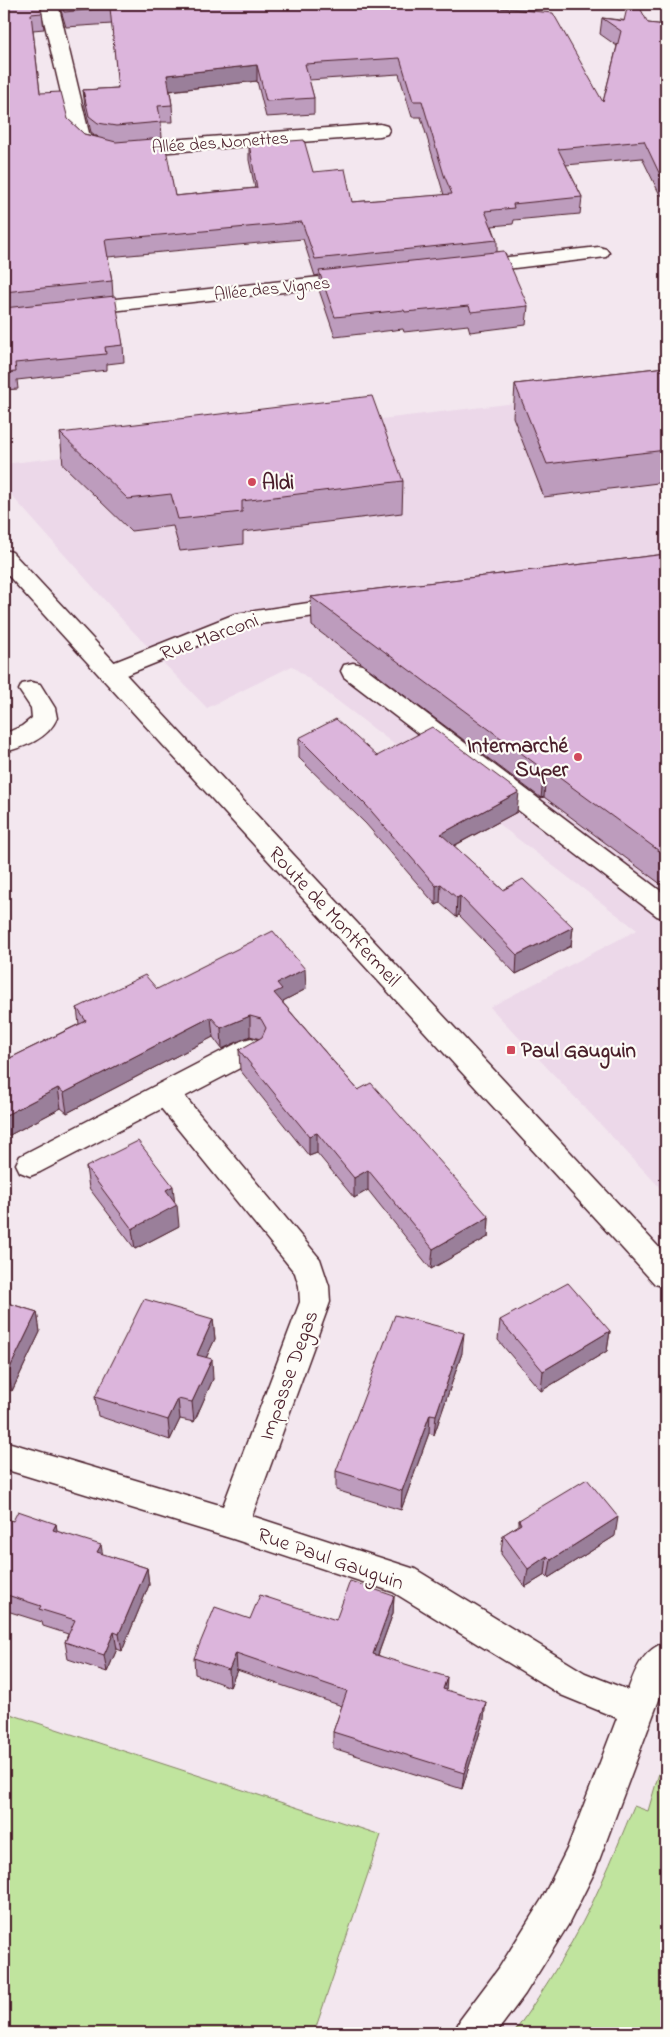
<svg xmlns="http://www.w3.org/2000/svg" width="670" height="2037" font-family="'Indie Flower',sans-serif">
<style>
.built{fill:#ecd8e9}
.green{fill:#c0e49e;stroke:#858264}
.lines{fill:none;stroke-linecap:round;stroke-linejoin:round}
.service-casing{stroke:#4a1f2b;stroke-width:3}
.minor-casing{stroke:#4a1f2b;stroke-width:3}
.secondary-casing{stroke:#4a1f2b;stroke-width:3}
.service{fill:#fdfcf7;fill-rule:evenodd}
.minor{fill:#fdfcf7;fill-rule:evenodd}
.secondary{fill:#fdfcf7;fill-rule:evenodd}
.wall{fill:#bd9cbd;stroke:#4a1f2b;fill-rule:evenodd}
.shaded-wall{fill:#9a7f9a;stroke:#4a1f2b}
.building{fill:#dcb5dc;stroke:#4a1f2b}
.poi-dot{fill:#d1495b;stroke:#fdfcf7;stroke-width:2}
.labels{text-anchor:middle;stroke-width:4.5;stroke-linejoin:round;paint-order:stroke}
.far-street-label{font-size:18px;fill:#4a1f2b;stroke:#fdfcf7}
.poi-label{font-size:21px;font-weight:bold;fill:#4a1f2b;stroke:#fdfcf7;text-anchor:start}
.street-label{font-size:21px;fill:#4a1f2b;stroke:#fdfcf7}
</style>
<rect width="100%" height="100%" fill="#f3e7ef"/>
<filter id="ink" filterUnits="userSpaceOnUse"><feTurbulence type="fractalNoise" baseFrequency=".02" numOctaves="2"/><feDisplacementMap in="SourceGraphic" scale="10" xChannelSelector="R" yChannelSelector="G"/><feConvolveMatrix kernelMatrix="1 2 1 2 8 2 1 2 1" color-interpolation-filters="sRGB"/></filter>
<g filter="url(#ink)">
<path class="built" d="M666,385V1194L490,1007L637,930L292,666L207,708L126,624L4,487V464Z"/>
<path class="green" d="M4,1712L381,1835L314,2033H4Z
M666,1749V2033H514C546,1987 578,1936 601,1884C613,1858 623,1832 634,1806L648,1811Z"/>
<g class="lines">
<g class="service-casing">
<path id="service" d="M353,663L362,665L666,895V919L657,916L344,677L341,671L344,665Z
M31,682L40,684L55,708L57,718C48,739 25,747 4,752V734L22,726L32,718L31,708L19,690L22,684Z
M251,1038L261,1041L265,1049L261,1057L40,1172L30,1176L20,1172L16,1164L20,1156L241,1041Z"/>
</g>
<g class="minor-casing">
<path id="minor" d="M40,4H58L89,133L99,141L117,144L380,124L387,126L389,130L387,134L380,136L117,156L86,149L71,135Z
M599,247L606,249L609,253L606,257L472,273L465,271L462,267L465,263L472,261Z
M357,273L364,275L367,279L364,283L4,323V311Z
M348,597L356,600L360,605L356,610L247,626L111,681L102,679L99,673L102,667L235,614Z
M166,1083L176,1086L320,1259L329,1286L330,1302L252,1516L415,1569L585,1673L628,1690C636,1668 643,1650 666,1642V1681L595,1871L568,1925L525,1994L496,2033H454L460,2020L499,1968L542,1899L567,1849L617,1718L561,1695L393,1592L233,1539L4,1469V1441L223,1506L300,1302L299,1286L295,1273L156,1102L152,1094L156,1086Z"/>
</g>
<g class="secondary-casing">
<path id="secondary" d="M4,550L12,552L666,1255V1287L655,1284L4,571Z"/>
</g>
<use href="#service" class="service"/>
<use href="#minor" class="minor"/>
<use href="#secondary" class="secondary"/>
</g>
<path class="wall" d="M4,4L42,13L44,29L33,30L40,93L84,134L98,137L91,132L85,107L83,90L118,88L112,24L66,27L59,4H540V8L531,11L603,102L617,46L600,34L602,18L666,25V197L665,195H660L642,158L566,165L582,197L580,214L514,220L513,224L492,226L497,240V252L528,306L526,325L470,332L468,325L404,332L403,329L335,337L319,290V275L315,276L303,239L108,257L112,281L113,296L123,345L124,362L107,364V370L17,380L18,389L4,390ZM399,74L412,117H421L444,195L352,202L313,172L249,144V160L255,188L175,196L162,138L161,122H173L172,105L170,91L257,81L266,117L314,114V98L309,80Z
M666,367V482L544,497L513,417L515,384Z
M60,433L403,481L402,513L243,532V544L180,551L173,526L131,531L63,465Z
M666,554V888L544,797L541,798L312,626L311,597Z
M299,738L377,756L517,812L454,846L503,890L573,927L571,946L516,974L459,915L456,917L440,903L436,905L366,824L299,758Z
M157,989H306L283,1001V1003L358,1090L489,1217L488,1237L431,1269L368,1190L354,1198L317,1153L309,1156L240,1070L239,1050L260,1039L250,1036L222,1049L213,1037L67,1113L61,1108L4,1138V1061L79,1024L77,1008Z
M86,1167L179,1226L135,1249L89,1188Z
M4,1302L37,1312L40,1332L12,1391L4,1388Z
M213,1319L215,1339L206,1358L213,1379L194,1422L180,1419L170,1440L98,1416L95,1397Z
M500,1320L610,1331L607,1351L541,1391L498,1340Z
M462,1353L434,1435L429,1433L401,1510L336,1490V1471Z
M4,1518L13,1521L56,1524L57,1531L102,1554L147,1568L149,1585L122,1651L117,1649L107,1672L68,1659L65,1642L68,1634L43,1626L42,1622L4,1610Z
M519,1520L615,1536L548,1578L545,1575L525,1587L501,1554L503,1535L519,1525Z
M394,1596L393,1613L378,1655L446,1690L484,1719L462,1789L333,1748V1732L342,1706L237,1670L230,1687L195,1674L194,1658L250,1619L336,1620Z"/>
<path class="shaded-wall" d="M512,4H540V8L500,24L501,8Z
M257,65V81L168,91L167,75Z
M546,768L544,797L541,798L544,770Z
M519,792L517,812L440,853L441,834Z
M441,884L440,903L436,905V886Z
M460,896L459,915L456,917L457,898Z
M573,927L571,946L516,974L517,955Z
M305,969L306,989L283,1001V1009L274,993L277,983Z
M250,1016V1036L222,1049L221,1028Z
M211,1017L213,1037L67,1113L64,1093Z
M58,1088L61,1108L4,1138V1116Z
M317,1133V1153L309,1156V1136Z
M368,1170V1190L354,1198V1178Z
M173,1186L175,1206L177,1205L179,1226L135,1249L132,1229L166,1190Z
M489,1217L488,1237L431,1269L433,1249Z
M37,1312L40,1332L12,1391L8,1372Z
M213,1319L215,1339L198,1375L197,1355Z
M610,1331L607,1351L541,1391L543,1371Z
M464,1333L462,1353L434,1435L436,1415Z
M212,1359L213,1379L194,1422L192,1402Z
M178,1399L180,1419L170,1440L168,1420Z
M430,1414L429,1433L401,1510L402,1491Z
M618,1517L615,1536L548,1578L551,1560Z
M56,1524L59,1542L53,1530Z
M101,1545L104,1562L97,1552Z
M547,1556L545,1575L525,1587L528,1569Z
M147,1568L149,1585L122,1651L119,1634Z
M394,1596L393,1613L372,1671L373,1654Z
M114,1632L117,1649L107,1672L104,1655Z
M236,1653L237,1670L230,1687L229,1670Z
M447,1677L446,1693L443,1689Z
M486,1702L484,1719L462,1789L464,1773Z"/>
<path class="building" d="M4,4H40L42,13L31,14L40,93L61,92L68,119L84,134L116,142L164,138L175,196L257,188L249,144L304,140L313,172L345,169L352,202L452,194L444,175L422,101H413L400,58L305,64L314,98L266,101L257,65L167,75L172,105L158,106L161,122L116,126L98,123L89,116L83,90L118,88L110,8L64,12L62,4H512L501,8L553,13L603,102L621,31L602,18L624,21L628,4H638L648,23L666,25V179H662L644,141L558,149L582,197L513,204L514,208L485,211L497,240L315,259L302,222L105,240L112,281L4,292Z
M504,251L528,306L471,312L469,306L405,312L404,310L335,317L319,271Z
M115,296L123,345L105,347L106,354L15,363L16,372L4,373V308Z
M666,367V450L547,464L515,384Z
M372,396L403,481L242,501V512L178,519L171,494L128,499L60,433Z
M666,554V856L546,768L544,770L311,597Z
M336,719L377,756L432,727L519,792L441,834L503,890L523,879L573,927L517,955L460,896L457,898L441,884L436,886L366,805L299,738Z
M273,931L305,969L277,983L282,989L274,993L358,1090L371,1083L489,1217L433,1249L368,1170L354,1178L317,1133L309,1136L239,1050L262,1037L266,1028L261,1019L250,1016L221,1028L211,1017L64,1093L58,1088L4,1116V1061L86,1021L77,1008L145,975L157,989Z
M138,1141L173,1186L166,1190L177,1205L132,1229L86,1167Z
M568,1283L610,1331L543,1371L500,1320Z
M144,1299L213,1319L197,1355L212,1359L192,1402L178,1399L168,1420L95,1397Z
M4,1302L37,1312L8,1372L4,1370Z
M395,1315L464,1333L436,1415L430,1414L402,1491L336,1471Z
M587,1479L618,1517L551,1560L547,1556L528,1569L503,1535L521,1524L519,1520Z
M18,1511L56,1524L53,1530L101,1545L97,1552L147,1568L119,1634L114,1632L104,1655L65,1642L75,1620L39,1609L41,1606L4,1594V1518L13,1521Z
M350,1581L394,1596L373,1654L447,1677L443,1689L486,1702L464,1773L333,1732L347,1691L236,1653L229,1670L194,1658L215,1607L250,1619L260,1595L336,1620Z"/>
</g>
<g class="poi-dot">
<circle cx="252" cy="482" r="5"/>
<circle cx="578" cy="757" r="5"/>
<rect x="506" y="1045" width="10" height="10" rx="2.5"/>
</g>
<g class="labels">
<g class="far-street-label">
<text transform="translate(220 142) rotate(-4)" y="6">Allée des Nonettes</text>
<text transform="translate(272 288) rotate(-6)" y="6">Allée des Vignes</text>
</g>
<g class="poi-label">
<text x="262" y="489">Aldi</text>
<text x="568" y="752" text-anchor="end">Intermarché<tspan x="568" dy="24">Super</tspan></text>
<text x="521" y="1057">Paul Gauguin</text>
</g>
<g class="street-label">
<text transform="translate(209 636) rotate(-20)" y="7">Rue Marconi</text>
<text transform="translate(335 916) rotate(47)" y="7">Route de Montfermeil</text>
<text transform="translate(288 1375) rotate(-70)" y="7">Impasse Degas</text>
<text transform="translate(331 1558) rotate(19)" y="7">Rue Paul Gauguin</text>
</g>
</g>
<rect width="670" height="2037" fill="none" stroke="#fdfcf7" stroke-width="20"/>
<rect x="10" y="10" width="650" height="2017" fill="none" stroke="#4a1f2b" stroke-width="2" filter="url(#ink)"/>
</svg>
